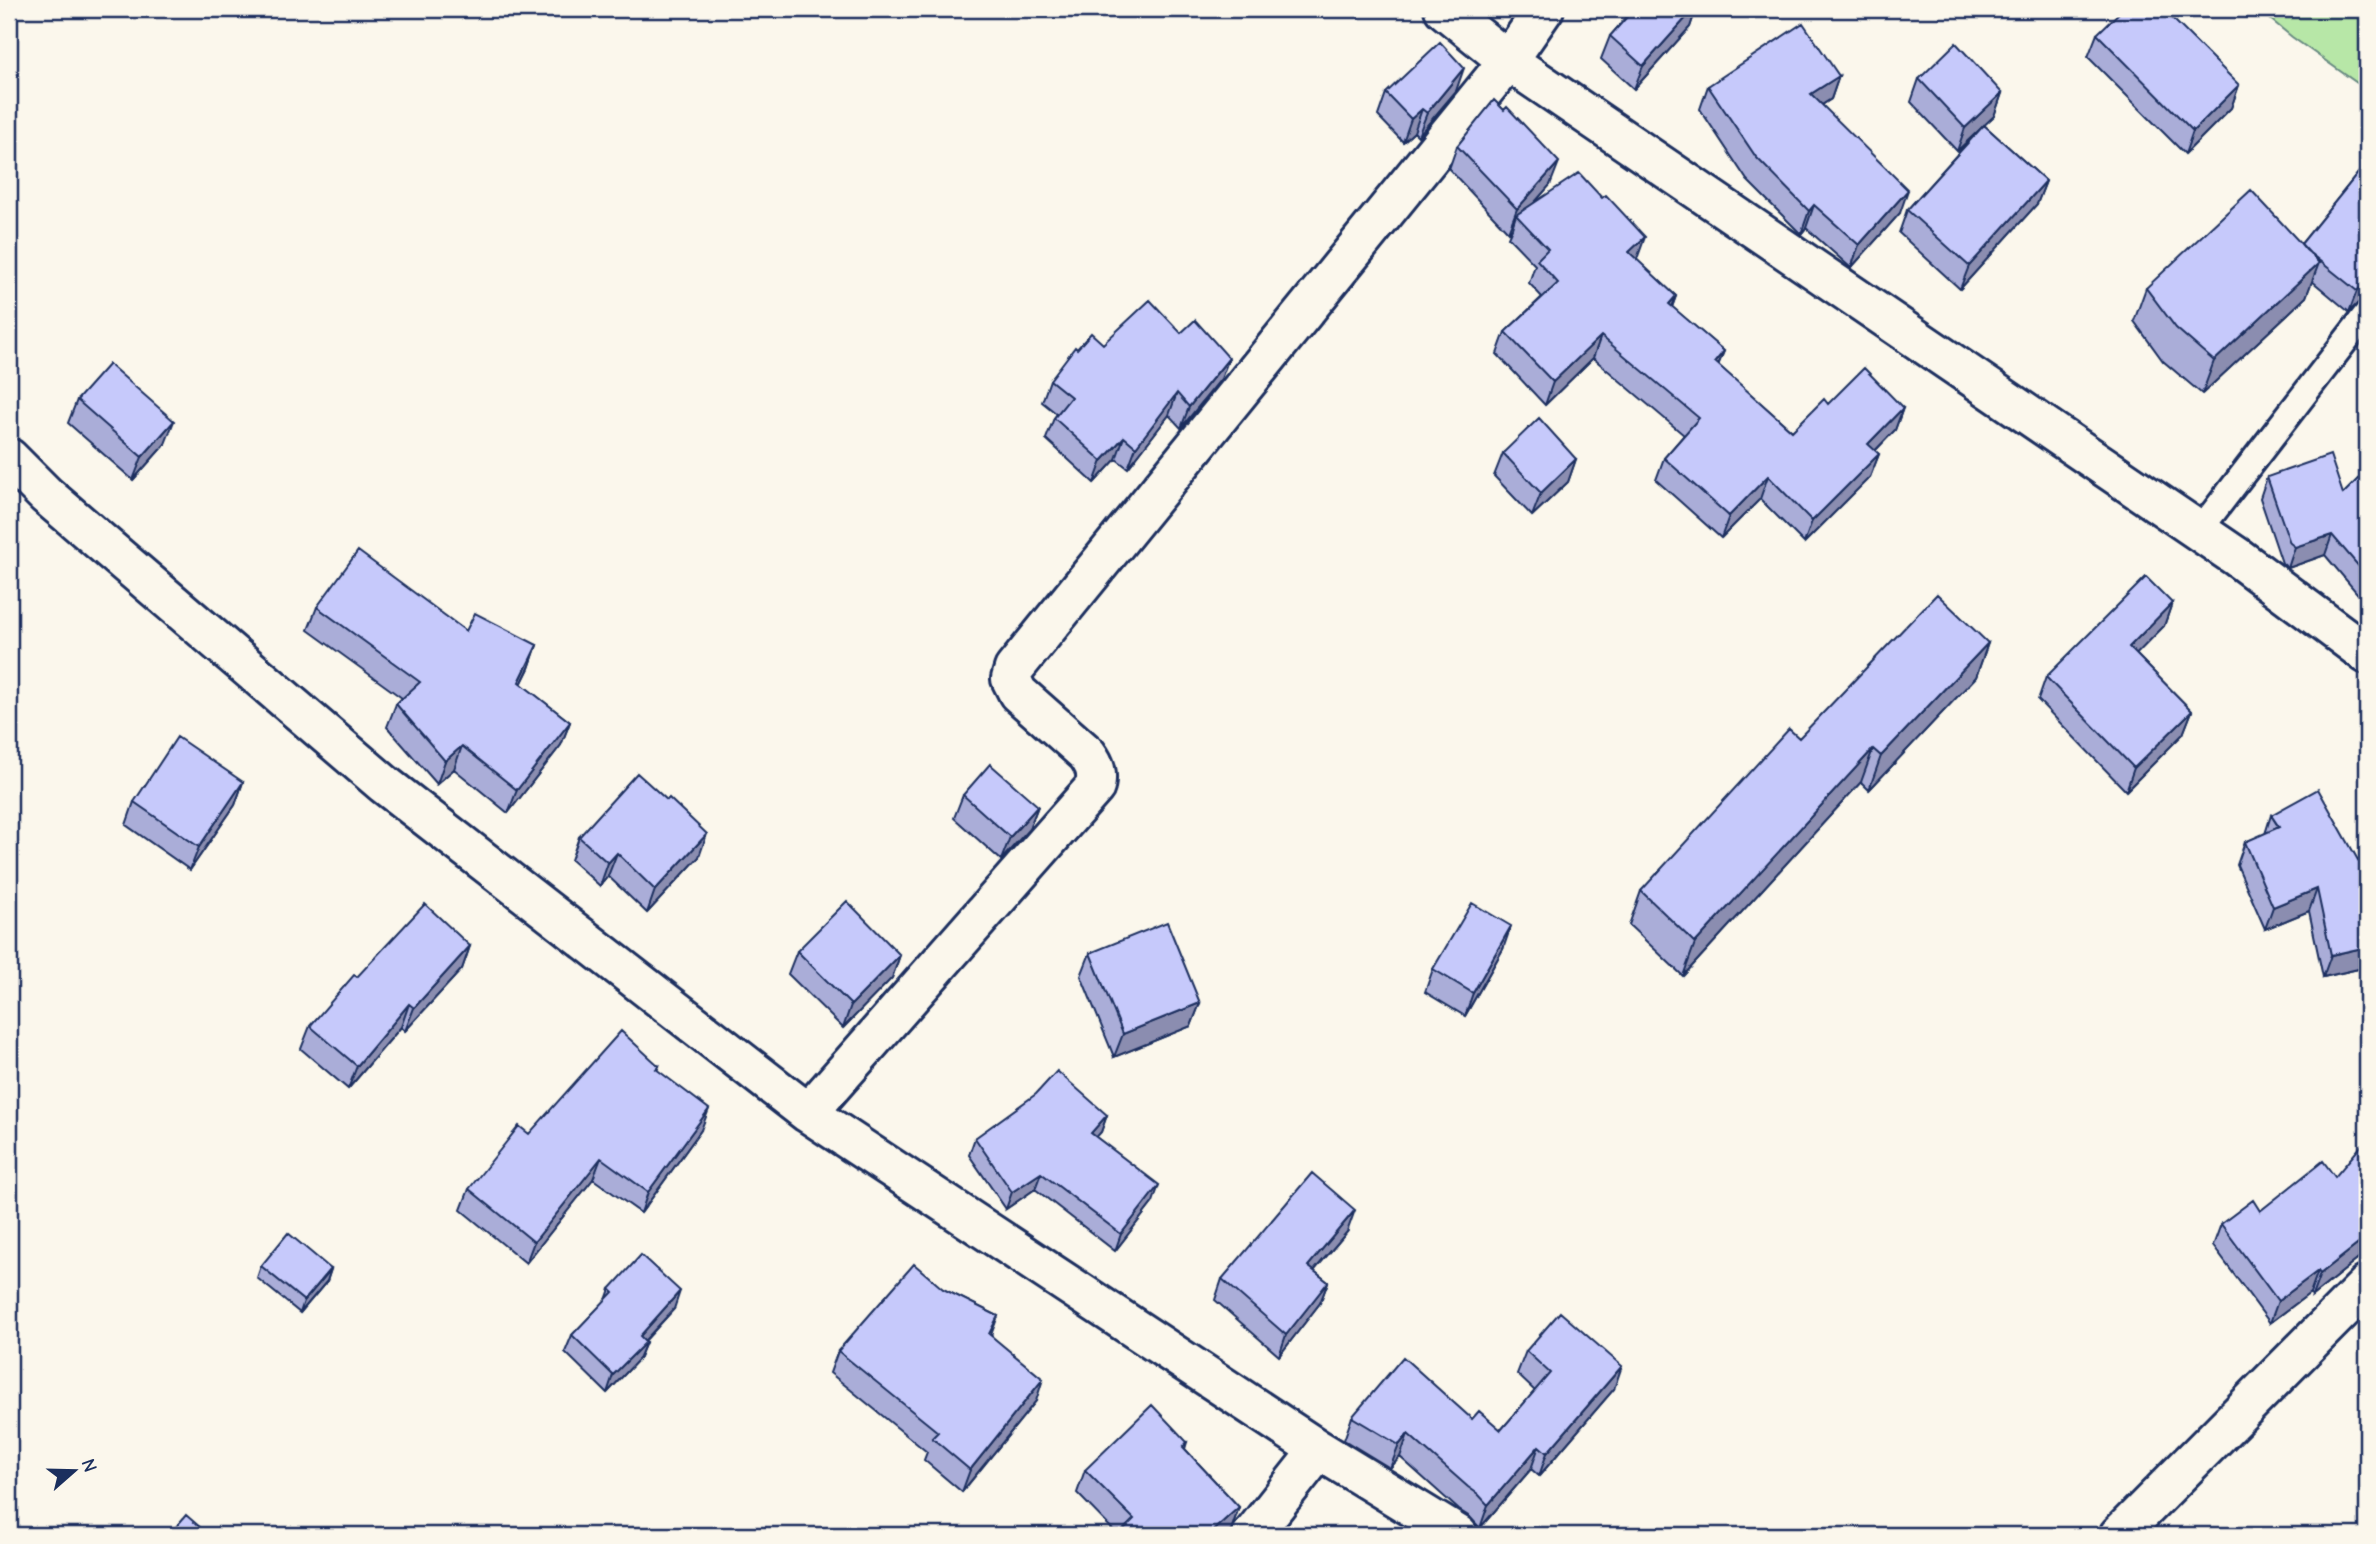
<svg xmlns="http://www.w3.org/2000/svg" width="2376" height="1544" font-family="'Comic Neue',sans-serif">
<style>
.green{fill:#b7e7a7;stroke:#698b82;stroke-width:2}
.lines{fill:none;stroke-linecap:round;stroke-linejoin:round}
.service-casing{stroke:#1b2f5e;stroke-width:30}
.minor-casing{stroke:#1b2f5e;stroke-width:44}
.service{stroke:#fbf7ec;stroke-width:24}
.minor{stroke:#fbf7ec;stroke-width:38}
.wall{fill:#aaadd8;stroke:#1b2f5e;stroke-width:2}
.shaded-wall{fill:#8b8db0;stroke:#1b2f5e;stroke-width:2}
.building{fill:#c6c9fb;stroke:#1b2f5e;stroke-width:2}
</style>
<rect width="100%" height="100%" fill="#fbf7ec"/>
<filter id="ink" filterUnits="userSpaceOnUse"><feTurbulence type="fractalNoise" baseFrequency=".0143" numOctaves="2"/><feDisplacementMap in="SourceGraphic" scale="14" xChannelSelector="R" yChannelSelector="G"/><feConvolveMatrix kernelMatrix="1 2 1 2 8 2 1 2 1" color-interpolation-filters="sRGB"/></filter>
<g filter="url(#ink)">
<path class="green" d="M2258,9H2367V90L2292,37Z"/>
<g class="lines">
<g class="service-casing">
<path id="service" d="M2199,531L2367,313"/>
</g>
<g class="minor-casing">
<path id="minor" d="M1444,9L1508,61L2237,557L2367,654
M9,458L46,495L384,784L808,1113L1319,1450L1458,1535
M808,1113L1095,787C1098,773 1095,765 1087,754L1018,693L1011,679L1014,669L1508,61L1544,9
M1252,1535L1319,1450
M2119,1535L2367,1285"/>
</g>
<use href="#service" class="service"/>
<use href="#minor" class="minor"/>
</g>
<path class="wall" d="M1634,9H1696L1690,27L1634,89L1601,59L1610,36Z
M2097,34L2239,85L2231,108L2185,154L2088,57Z
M1839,76L1831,99L1822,105L1900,213L1851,268L1806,228L1801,234L1747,180L1700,109L1708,86Z
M1919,79L2002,93L1994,116L1984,125L2046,181L2037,204L1960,289L1899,233L1907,210L1979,130L1957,151L1911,102Z
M1456,91L1418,136L1414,132L1403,142L1378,116L1386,93Z
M1457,146L1550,185L1533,204L1637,260L1676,296L1672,307L1724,351L1718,365L1792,431L1828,404L1903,408L1895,430L1875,451L1879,454L1870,477L1804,543L1760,499L1721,538L1656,480L1664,458L1684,435L1593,358L1545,405L1497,354L1505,332L1542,297L1529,283L1535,265L1508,237L1512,228L1508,232L1449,169Z
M2367,162V299H2362L2349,312L2312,281L2306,297L2202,394L2163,361L2134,321L2146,288L2301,244Z
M1103,344L1221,379L1181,428L1169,415L1128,468L1116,459L1094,483L1046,439L1054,418L1057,414L1042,402L1050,380L1077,349Z
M77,400L165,444L133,480L68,423Z
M1503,453L1576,459L1568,482L1532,516L1494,476Z
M2367,470V605L2325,555L2288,568L2282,563L2260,498L2267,477L2343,494Z
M2172,603L2164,626L2136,654L2192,711L2183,734L2126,791L2038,700L2046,677Z
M317,607L466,631L537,645L529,668L521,684L570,722L561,745L508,813L454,769L437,784L387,727L396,704L402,698L308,630Z
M1988,643L1976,677L1869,790L1861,782L1683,976L1629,925L1641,891L1799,738Z
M243,782L235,805L190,870L126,825L134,802Z
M963,795L1038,806L1029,829L1001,860L954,818Z
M2271,815L2367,967L2323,977L2309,911L2265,929L2237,865L2245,842L2265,834Z
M579,837L699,857L647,913L608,876L600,886L571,860Z
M470,946L462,969L405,1031L401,1027L348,1089L301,1049L310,1026L357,977Z
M1503,949L1465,1016L1425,992L1433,969Z
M797,951L900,955L892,978L843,1028L788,974Z
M1090,953L1200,1003L1191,1026L1114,1057L1081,976Z
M659,1066L657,1071L701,1130L641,1213L593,1179L526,1263L461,1210L469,1189L529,1134Z
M1107,1115L1101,1132L1096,1137L1153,1202L1115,1251L1035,1189L1006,1209L969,1155L975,1138Z
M2335,1177L2367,1252L2312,1296L2310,1293L2270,1323L2213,1246L2221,1224L2260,1211Z
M1347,1232L1314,1271L1328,1282L1320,1303L1279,1356L1215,1300L1222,1279Z
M261,1266L331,1269L327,1281L300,1313L257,1278Z
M610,1289L674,1309L645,1341L646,1342L639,1359L607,1393L565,1352L572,1335L606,1300Z
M943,1289L998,1316L991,1335L1036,1401L962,1492L924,1460L927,1452L830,1373L838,1351Z
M1526,1351L1614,1389L1539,1476L1531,1469L1480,1528L1470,1517L1459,1510L1400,1457L1390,1468L1344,1440L1352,1417L1472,1419L1501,1430L1535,1391L1517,1374Z
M1187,1442L1185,1449L1239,1507L1231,1530L1225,1535H1118L1077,1493L1085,1470Z"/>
<path class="shaded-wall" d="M9,9H14L9,15Z
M1694,9H1696L1690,27L1634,89L1643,66Z
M1464,68L1456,91L1418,136L1427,113Z
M1839,76L1831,99L1803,117L1811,94Z
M2239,85L2231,108L2185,154L2193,131Z
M2002,93L1994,116L1957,151L1965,128Z
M1422,109L1414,132L1403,142L1411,119Z
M1559,162L1550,185L1520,219L1516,215L1512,228L1508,232L1517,209Z
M2046,181L2037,204L1960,289L1969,266Z
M1908,190L1900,213L1851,268L1859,245Z
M1814,205L1806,228L1801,234L1809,211Z
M1645,237L1637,259L1621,275L1629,252Z
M2319,263L2306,297L2202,394L2214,361Z
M2367,281V299H2362L2349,312L2357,291Z
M1676,296L1668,318L1669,304Z
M1601,336L1593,358L1545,405L1553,382Z
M1724,351L1715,373V362Z
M1229,358L1221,379L1181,428L1189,407Z
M1177,393L1169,415L1128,468L1136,447Z
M1903,408L1895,430L1860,466L1868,444Z
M174,421L165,444L133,480L142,457Z
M1124,437L1116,459L1094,483L1102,461Z
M1879,454L1870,477L1804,543L1812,521Z
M1576,459L1568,482L1532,516L1541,493Z
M1768,476L1760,499L1721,538L1729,516Z
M2332,535L2325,555L2288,568L2295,547Z
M2172,603L2164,626L2121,670L2129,647Z
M1988,643L1976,677L1869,790L1881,756Z
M537,645L529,668L511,705L519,682Z
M2192,711L2183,734L2126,791L2134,768Z
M570,722L561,745L508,813L517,790Z
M462,746L454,769L437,784L445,761Z
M1873,749L1861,782L1683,976L1695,943Z
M243,782L235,805L190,870L199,847Z
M1038,806L1029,829L1001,860L1010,837Z
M707,834L699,857L647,913L655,890Z
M617,853L608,876L600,886L608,863Z
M2317,889L2309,911L2265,929L2273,907Z
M1511,926L1503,949L1465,1016L1473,993Z
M470,946L462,969L405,1031L414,1008Z
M2367,947V967L2323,977L2331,955Z
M900,955L892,978L843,1028L851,1005Z
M1200,1003L1191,1026L1114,1057L1123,1034Z
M409,1004L401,1027L348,1089L357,1066Z
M709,1109L701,1130L641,1213L648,1192Z
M1107,1115L1101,1132L1085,1150L1091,1133Z
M601,1158L593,1179L526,1263L534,1242Z
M1041,1173L1035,1189L1006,1209L1012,1192Z
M1159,1185L1153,1202L1115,1251L1121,1234Z
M1355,1210L1347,1232L1300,1287L1308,1266Z
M2367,1237V1252L2312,1296L2320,1274Z
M331,1269L327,1281L300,1313L304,1301Z
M2318,1271L2310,1293L2270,1323L2278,1301Z
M1328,1282L1320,1303L1279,1356L1286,1335Z
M680,1291L674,1309L633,1353L640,1336Z
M646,1342L639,1359L607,1393L613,1375Z
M1622,1366L1614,1389L1539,1476L1547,1453Z
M1043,1379L1036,1401L962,1492L970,1470Z
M1408,1434L1400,1457L1390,1468L1399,1445Z
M1539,1446L1531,1469L1480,1528L1488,1505Z
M1239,1507L1231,1530L1225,1535H1208Z"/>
<path class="building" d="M1634,9H1694L1643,66L1610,36Z
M2123,9H2163L2239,85L2193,131L2097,34Z
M1803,23L1839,76L1811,94L1908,190L1859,245L1814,205L1809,211L1756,157L1708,86Z
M1440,42L1464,68L1427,113L1422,109L1411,119L1386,93Z
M1956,43L2002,93L1965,128L1919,79Z
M1494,100L1504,110L1507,107L1559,162L1517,209L1457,146Z
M1984,125L2046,181L1969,266L1907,210Z
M2367,162V281L2357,291L2306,250L2301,244Z
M1579,173L1602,198L1606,195L1645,237L1629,252L1676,296L1669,304L1724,351L1715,362L1792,431L1824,399L1828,404L1864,368L1903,408L1868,444L1879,454L1812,521L1768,476L1729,516L1664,458L1699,418L1601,336L1553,382L1505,332L1558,283L1537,260L1548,249L1516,215Z
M2251,190L2319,263L2214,361L2176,328L2146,288Z
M1150,300L1181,333L1195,320L1229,358L1189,407L1177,393L1136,447L1124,437L1102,461L1054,418L1071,397L1050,380L1075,347L1077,349L1091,333L1103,344Z
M109,364L174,421L142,457L77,400Z
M1539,418L1576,459L1541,493L1503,453Z
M2330,455L2343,494L2367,470V576L2332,535L2295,547L2290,543L2267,477Z
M358,551L466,631L475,613L537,645L519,682L570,722L517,790L462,746L445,761L396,704L420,682L317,607Z
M2146,577L2172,603L2129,647L2192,711L2134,768L2046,677Z
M1937,594L1988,643L1881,756L1873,749L1695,943L1641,891L1789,729L1799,738Z
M177,737L243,782L199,847L134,802Z
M990,764L1038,806L1010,837L963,795Z
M637,773L667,800L669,798L707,834L655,890L617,853L608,863L579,837Z
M2318,789L2358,860L2367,851V947L2331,955L2317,889L2273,907L2245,842L2279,827L2271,815Z
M847,901L900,955L851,1005L797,951Z
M1472,903L1511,926L1473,993L1433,969Z
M425,904L470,946L414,1008L409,1004L357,1066L310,1026L354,975L357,977Z
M1167,922L1200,1003L1123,1034L1090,953Z
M621,1031L659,1066L656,1069L709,1109L648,1192L601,1158L534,1242L469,1189L519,1126L529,1134Z
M1057,1071L1107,1115L1091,1133L1159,1185L1121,1234L1041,1173L1012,1192L975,1138L1036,1094Z
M2367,1139V1211L2364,1214L2367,1218V1237L2320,1274L2318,1271L2278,1301L2221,1224L2253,1200L2260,1211L2323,1161L2335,1177Z
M1312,1173L1355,1210L1308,1266L1328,1282L1286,1335L1222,1279Z
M288,1233L331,1269L304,1301L261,1266Z
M641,1255L680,1291L640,1336L646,1342L613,1375L572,1335L613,1292L610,1289Z
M914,1264L943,1289L998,1316L989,1334L1043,1379L970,1470L932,1438L938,1432L838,1351Z
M1560,1312L1622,1366L1547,1453L1539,1446L1488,1505L1478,1494L1468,1487L1408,1434L1399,1445L1352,1417L1403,1357L1472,1419L1479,1411L1501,1430L1550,1373L1526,1351Z
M1152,1405L1187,1442L1183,1447L1239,1507L1208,1535H1207L1203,1531L1198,1535H1118L1134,1519L1085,1470Z
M186,1515L209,1535H169Z"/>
</g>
<rect width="2376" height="1544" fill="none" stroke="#fbf7ec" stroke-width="35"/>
<rect x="18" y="18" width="2341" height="1509" fill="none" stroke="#1b2f5e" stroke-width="2.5" filter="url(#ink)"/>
<g transform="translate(74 1471) rotate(70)" stroke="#fbf7ec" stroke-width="5" paint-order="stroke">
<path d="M0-5L12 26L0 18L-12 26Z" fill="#1b2f5e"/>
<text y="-10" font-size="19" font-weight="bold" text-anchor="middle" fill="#1b2f5e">N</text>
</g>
</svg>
